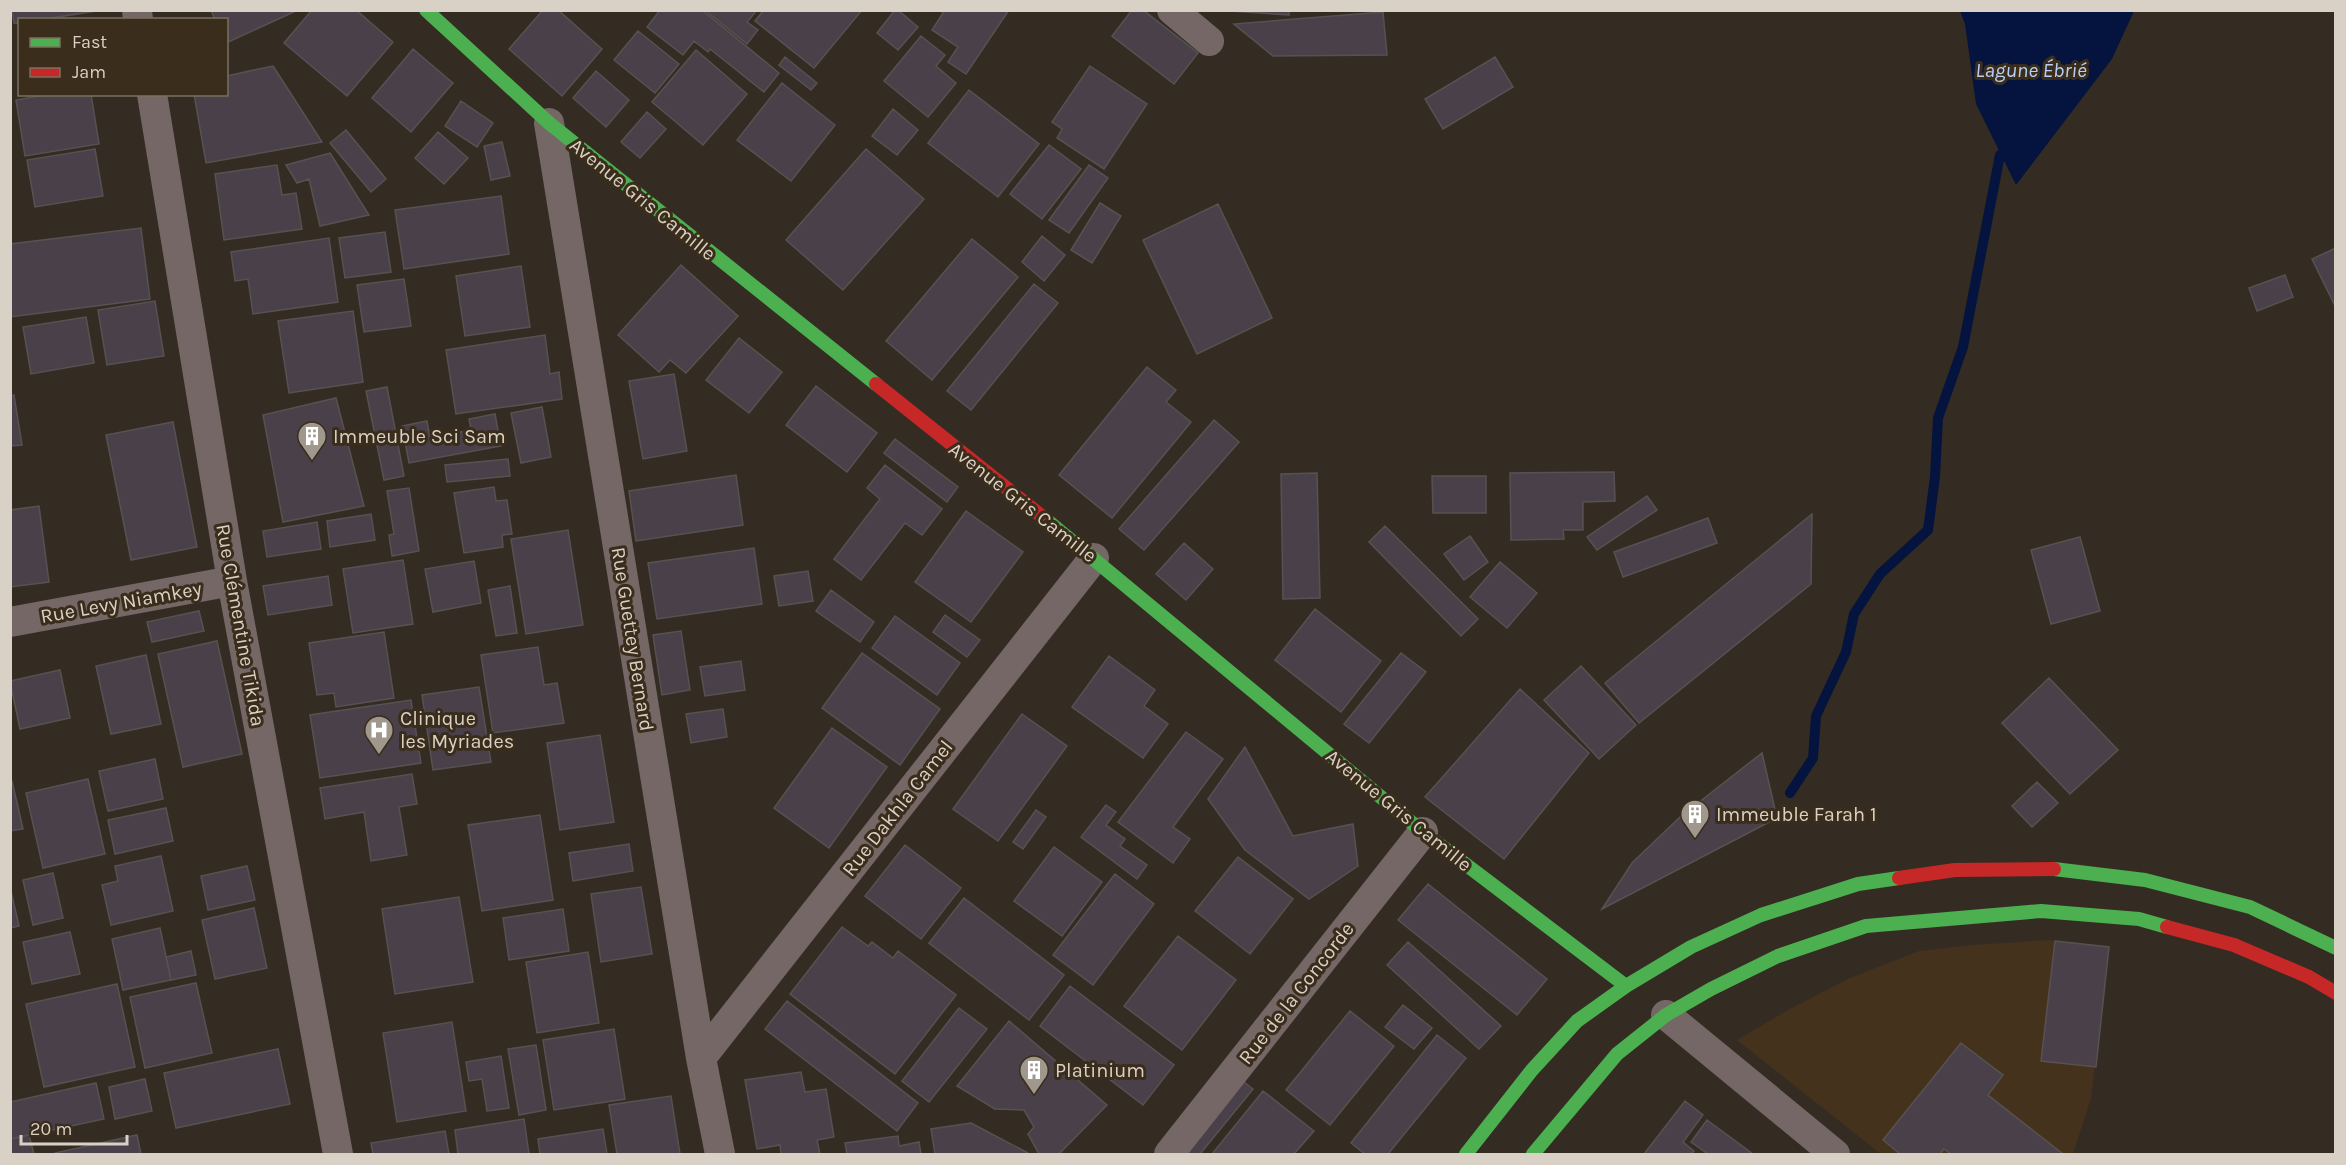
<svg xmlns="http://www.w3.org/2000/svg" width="2346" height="1165" font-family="Karla,sans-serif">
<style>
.built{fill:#44321c}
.water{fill:#05143e}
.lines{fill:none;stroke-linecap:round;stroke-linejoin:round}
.stream{stroke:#05143e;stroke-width:10}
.building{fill:#49404a;stroke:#575251;stroke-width:1.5}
.street{stroke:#746766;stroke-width:30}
.fast{stroke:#4caf50;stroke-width:14}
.jam{stroke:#c62828;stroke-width:14}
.labels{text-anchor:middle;stroke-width:6;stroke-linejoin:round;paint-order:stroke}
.street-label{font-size:20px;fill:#dad1c6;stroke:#3b2d1b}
.poi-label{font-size:20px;fill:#dad1c6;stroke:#3b2d1b;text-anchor:start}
.water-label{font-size:21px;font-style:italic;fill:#b7cff5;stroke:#3b2d1b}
</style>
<rect width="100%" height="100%" fill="#342c22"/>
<path class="built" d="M2048,940L2109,947L2091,1098L2073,1154H1881L1737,1040L1788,1010L1850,978L1919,951L1972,945Z"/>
<path class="water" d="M1960,11H2134L2112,59L2016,185L1976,104L1965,24Z"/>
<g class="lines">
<path class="stream" d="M1790,793L1813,758L1816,716L1846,652L1854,614L1880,574L1928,530L1935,477L1938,418L1963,347L2000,155"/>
</g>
<path class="building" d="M12,10H96V11L39,20H20V23H14Z
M211,10H298L226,43V20H215Z
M312,10H356L393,42L347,96L284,43Z
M543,10H558L602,49L562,96L509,49Z
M660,10H702L779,73L764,92L710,49L708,52L694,41L683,55L647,27Z
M705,10H757L747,22L758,30L747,44Z
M764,10H862L814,68L755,21Z
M895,10H898L918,27L898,50L877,33Z
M940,10H1009L966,74L948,62L958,47L932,30L943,13Z
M1132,10H1143L1198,53L1174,84L1112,36Z
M1214,10H1289V15Z
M1383,12L1387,55L1273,56L1234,24Z
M638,31L679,64L655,93L614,60Z
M921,36L945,55L936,66L956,83L928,117L884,81Z
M413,49L453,83L411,132L372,98Z
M696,50L747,94L703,145L652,102Z
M785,57L817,83L811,90L779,65Z
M1495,57L1513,87L1443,129L1425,99Z
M273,66L322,142L206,163L194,94H226V76Z
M1090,66L1147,104L1104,169L1057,138L1062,129L1052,122Z
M596,71L629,100L606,127L573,98Z
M782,83L835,125L791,181L737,140Z
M969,90L1039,144L998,197L928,143Z
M50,94H91L99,144L25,156L16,100Z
M461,101L493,123L477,147L445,126Z
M893,109L918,130L897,155L872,136Z
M647,112L666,129L640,158L621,142Z
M346,130L386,179L371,192L330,143Z
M438,132L468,158L444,184L415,158Z
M502,142L510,176L491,180L484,146Z
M1049,145L1081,169L1042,219L1010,194Z
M95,149L103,196L35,207L27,160Z
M866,149L924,199L843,290L786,240Z
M330,153L369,215L320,226L309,179L297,183L286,165Z
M277,165L282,195L296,193L302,229L224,240L215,174Z
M1089,165L1108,178L1069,233L1049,220Z
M501,196L509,254L404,269L395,210Z
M1100,203L1121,216L1092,263L1071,250Z
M1218,204L1272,318L1197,354L1143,240Z
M141,228L150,299L10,317V244Z
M385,232L391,272L345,278L339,238Z
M1042,236L1065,255L1044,281L1022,262Z
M329,238L338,302L253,314L248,279L235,281L231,252Z
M972,239L1018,277L932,380L886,341Z
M2336,248V308L2312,259Z
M681,265L738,316L686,373L670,360L659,372L618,335Z
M521,266L530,327L465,336L456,276Z
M2285,275L2293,297L2257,311L2249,288Z
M404,279L411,326L364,332L357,285Z
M1034,284L1058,303L971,410L947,391Z
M155,301L164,356L107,365L98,310Z
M353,311L363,382L289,393L278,321Z
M86,317L94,363L31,374L23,327Z
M545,335L550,374L559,372L562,399L456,414L446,350Z
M739,338L782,372L749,413L706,380Z
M1147,367L1176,390L1166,402L1191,422L1112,518L1059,475Z
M674,374L687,451L643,459L629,381Z
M816,386L877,433L847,472L786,425Z
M387,387L404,476L384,480L366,391Z
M14,395L22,445L10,446V396Z
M336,398L364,506L283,522L263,415Z
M542,407L551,457L521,463L511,413Z
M495,414L501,446L409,463L402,426L427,421L430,438L471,430L469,419Z
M1214,420L1239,442L1144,550L1119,529Z
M173,422L197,547L131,560L106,435Z
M895,439L958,487L947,502L884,453Z
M508,459L510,476L447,482L445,465Z
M885,465L942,509L922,535L905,523L861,580L834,559L880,499L867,488Z
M1614,472L1615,501L1583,502V530H1563L1564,539L1511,540L1510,473Z
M1317,473L1320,598L1283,599L1281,474Z
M736,475L743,525L636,541L629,491Z
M1432,476H1486V513H1433Z
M494,487L496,501L507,500L512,534L502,535L503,547L464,553L454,493Z
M409,488L419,551L392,556L389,535L394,534L387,491Z
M1647,496L1657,510L1597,550L1587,537Z
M39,506L49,582L10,587V510Z
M966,511L1023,552L971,622L915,582Z
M371,514L375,540L330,547L327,521Z
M1812,514L1811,584L1639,723L1605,683Z
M1708,518L1717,543L1623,577L1614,552Z
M317,522L321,549L267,557L263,531Z
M1385,526L1478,619L1461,636L1369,542Z
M568,530L583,625L526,634L511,539Z
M1470,536L1488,562L1464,580L1444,554Z
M2080,537L2100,611L2051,624L2031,550Z
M1184,543L1213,569L1186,600L1156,574Z
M754,548L762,604L657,619L648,563Z
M403,560L413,624L353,633L343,569Z
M474,561L481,603L433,612L425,569Z
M1500,562L1537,593L1507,628L1470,597Z
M808,571L813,601L779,606L774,576Z
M328,576L332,605L268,615L263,586Z
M510,586L517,633L496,636L488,590Z
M831,590L874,622L860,642L816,611Z
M1315,609L1381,661L1341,712L1275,660Z
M199,611L204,631L152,642L147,622Z
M945,615L980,640L967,657L933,632Z
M895,616L960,663L937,695L872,648Z
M681,631L690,690L662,695L653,635Z
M384,632L394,698L336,707L334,693L317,695L309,643Z
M217,641L242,754L183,767L158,654Z
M538,647L544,685L557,683L564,723L493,733L481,655Z
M862,653L940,709L900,765L822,708Z
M1401,653L1426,672L1369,743L1344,724Z
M146,655L161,724L111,734L96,666Z
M1109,656L1155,690L1144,706L1168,724L1143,758L1072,707Z
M741,661L745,690L705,696L700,667Z
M1581,666L1636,725L1599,759L1544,700Z
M60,670L70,718L20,729L10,681Z
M2049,678L2118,750L2070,794L2002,723Z
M479,687L491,762L433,770L422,695Z
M1520,689L1589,753L1504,859L1425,797Z
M411,700L421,763L320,778L310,715Z
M723,709L727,737L691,743L686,714Z
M1022,714L1067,746L998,841L953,809Z
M832,728L887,767L829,848L774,808Z
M1186,732L1223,759L1173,827L1190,839L1173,863L1118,822Z
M600,735L614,822L560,830L547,743Z
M1245,747L1293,836L1353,824L1358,866L1309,899L1245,850L1208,799Z
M1762,753L1777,818L1602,909L1632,863L1680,817Z
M155,759L163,799L108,811L99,771Z
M412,774L417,804L399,807L407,855L371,861L364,812L325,819L320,788Z
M88,779L105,854L43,868L26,793Z
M12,781L23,829L10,831V782Z
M2037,782L2058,803L2032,827L2012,806Z
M1106,805L1116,812L1106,825L1125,839L1120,846L1147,865L1137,879L1081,837Z
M166,808L173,841L115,854L108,820Z
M1036,810L1046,817L1023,849L1013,842Z
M540,815L553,900L482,911L468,825Z
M629,844L633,871L573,881L569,853Z
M905,845L961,888L921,939L865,896Z
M1054,847L1102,882L1062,936L1014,901Z
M161,856L173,911L111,925L102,885L118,881L115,866Z
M1238,857L1293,899L1250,954L1195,911Z
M247,866L255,900L208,910L201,876Z
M53,873L63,918L33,925L23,880Z
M1115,874L1154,904L1093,985L1053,955Z
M1428,884L1547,979L1517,1015L1398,920Z
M10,887L19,926L10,928Z
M641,887L652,954L601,962L591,894Z
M459,897L473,982L395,994L382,909Z
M964,898L1064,975L1029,1020L929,943Z
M254,908L267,968L215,979L202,920Z
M563,909L569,951L509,960L503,918Z
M842,927L868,946L872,942L893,958L898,951L956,995L895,1074L790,994Z
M160,928L171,980L123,990L112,939Z
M70,932L80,974L32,984L23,942Z
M1178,936L1236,980L1182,1050L1124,1006Z
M2055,941L2109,947L2096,1067L2041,1061Z
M1408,942L1501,1026L1479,1049L1387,965Z
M191,951L196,975L171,980L166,957Z
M588,952L599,1023L537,1033L526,962Z
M196,983L212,1053L145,1068L130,997Z
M117,984L135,1067L44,1087L26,1004Z
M1070,986L1174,1065L1143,1105L1040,1026Z
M787,1001L918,1103L897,1131L765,1029Z
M1403,1005L1432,1028L1414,1049L1385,1027Z
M959,1008L987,1029L929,1102L902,1081Z
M1350,1011L1394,1046L1330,1125L1286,1090Z
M1009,1021L1107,1105L1059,1154H1039L1028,1134L1034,1127L1024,1110L995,1109L957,1086Z
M452,1022L466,1111L397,1122L383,1033Z
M614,1029L625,1099L554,1110L543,1040Z
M1437,1035L1466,1058L1388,1154H1365L1351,1143Z
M1961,1043L2003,1075L1988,1095L2063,1154H1951L1944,1149L1940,1154H1900L1883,1140Z
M536,1045L546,1110L519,1115L508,1049Z
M278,1049L290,1104L176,1128L164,1073Z
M501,1056L509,1108L487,1111L482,1079L469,1081L466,1062Z
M801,1072L805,1092L826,1089L834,1137L817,1140L820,1154H781L780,1145L757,1149L745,1080Z
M1239,1078L1253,1089L1200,1154H1177Z
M145,1079L152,1111L115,1119L109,1087Z
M96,1083L104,1119L10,1139V1102Z
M1263,1091L1314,1131L1294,1154H1212Z
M671,1096L680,1154H617L609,1105Z
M1685,1101L1703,1115L1683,1142L1694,1151L1691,1154H1644Z
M524,1119L529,1154H458L455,1130Z
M1707,1120L1753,1154H1708L1691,1142Z
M971,1123L1028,1153V1154H935L931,1129Z
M603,1129L607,1154H540L538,1139Z
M445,1131L449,1154H373L371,1143Z
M29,1135L34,1154H10V1139Z
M137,1135L141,1154H55V1153Z
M898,1136L899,1146L919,1142L921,1154H847L845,1143Z"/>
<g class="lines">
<path class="street" d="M137,10L138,20
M1172,10L1209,41
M152,94L232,581L338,1154
M549,123L701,1058L720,1154
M10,622L232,581
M1666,1015L1835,1154
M701,1058L1094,558
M1169,1154L1423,832"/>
<path class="fast" d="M426,10L549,123L876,384
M1044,518L1423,832L1626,986
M2054,869L2145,880L2250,907L2336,948
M1466,1154L1532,1070L1577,1021L1626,986L1691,947L1761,915L1858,884L1899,878
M1533,1154L1617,1054L1666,1015L1711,989L1778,956L1866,926L2041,911L2139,919L2167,927"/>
<path class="jam" d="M876,384L1044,518
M1899,878L1955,870L2054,869
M2167,927L2234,945L2309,977L2336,993"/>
</g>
<defs>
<g id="building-pin" transform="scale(1.5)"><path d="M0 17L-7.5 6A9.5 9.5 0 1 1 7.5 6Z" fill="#a0978d" stroke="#3b2d1b"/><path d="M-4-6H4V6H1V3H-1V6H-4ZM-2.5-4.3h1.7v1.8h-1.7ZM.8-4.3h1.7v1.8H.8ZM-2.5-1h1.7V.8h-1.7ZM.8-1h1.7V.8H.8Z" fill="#fff"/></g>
<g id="hospital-pin" transform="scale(1.5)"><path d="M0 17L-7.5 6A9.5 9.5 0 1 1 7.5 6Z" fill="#a0978d" stroke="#3b2d1b"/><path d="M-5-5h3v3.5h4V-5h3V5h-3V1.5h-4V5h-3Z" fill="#fff"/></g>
</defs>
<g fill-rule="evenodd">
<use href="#building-pin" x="312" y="436"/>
<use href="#hospital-pin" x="379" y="730"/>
<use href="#building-pin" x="1695" y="814"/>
<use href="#building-pin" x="1034" y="1070"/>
</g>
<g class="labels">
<g class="street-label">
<text transform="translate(643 199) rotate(39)" y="7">Avenue Gris Camille</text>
<text transform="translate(1023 502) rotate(38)" y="7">Avenue Gris Camille</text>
<text transform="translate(121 602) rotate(-10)" y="7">Rue Levy Niamkey</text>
<text transform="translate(241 625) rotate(80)" y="7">Rue Clémentine Tikida</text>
<text transform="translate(633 639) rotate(81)" y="7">Rue Guettey Bernard</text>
<text transform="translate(897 808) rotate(-52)" y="7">Rue Dakhla Camel</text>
<text transform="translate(1399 810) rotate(39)" y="7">Avenue Gris Camille</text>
<text transform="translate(1296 993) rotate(-52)" y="7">Rue de la Concorde</text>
</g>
<g class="poi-label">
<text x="333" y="443">Immeuble Sci Sam</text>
<text x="400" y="725">Clinique<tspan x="400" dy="23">les Myriades</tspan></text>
<text x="1716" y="821">Immeuble Farah 1</text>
<text x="1055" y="1077">Platinium</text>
</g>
<g class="water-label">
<text x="2031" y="77">Lagune Ébrié</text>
</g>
</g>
<rect width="2346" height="1165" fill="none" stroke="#dad1c6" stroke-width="24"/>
<rect x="18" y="18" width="210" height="78" fill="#3b2d1b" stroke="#7b6f5f" stroke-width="1.5"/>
<rect x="30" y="38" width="30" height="9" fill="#4caf50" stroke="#7b6f5f" stroke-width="1.5"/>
<text x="72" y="48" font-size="18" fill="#dad1c6">Fast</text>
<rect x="30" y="68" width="30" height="9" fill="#c62828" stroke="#7b6f5f" stroke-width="1.5"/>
<text x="72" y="78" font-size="18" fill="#dad1c6">Jam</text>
<path d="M21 1135v9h106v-9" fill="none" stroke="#dad1c6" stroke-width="3"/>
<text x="30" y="1135" font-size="18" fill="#dad1c6" stroke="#3b2d1b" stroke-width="4.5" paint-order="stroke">20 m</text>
</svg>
